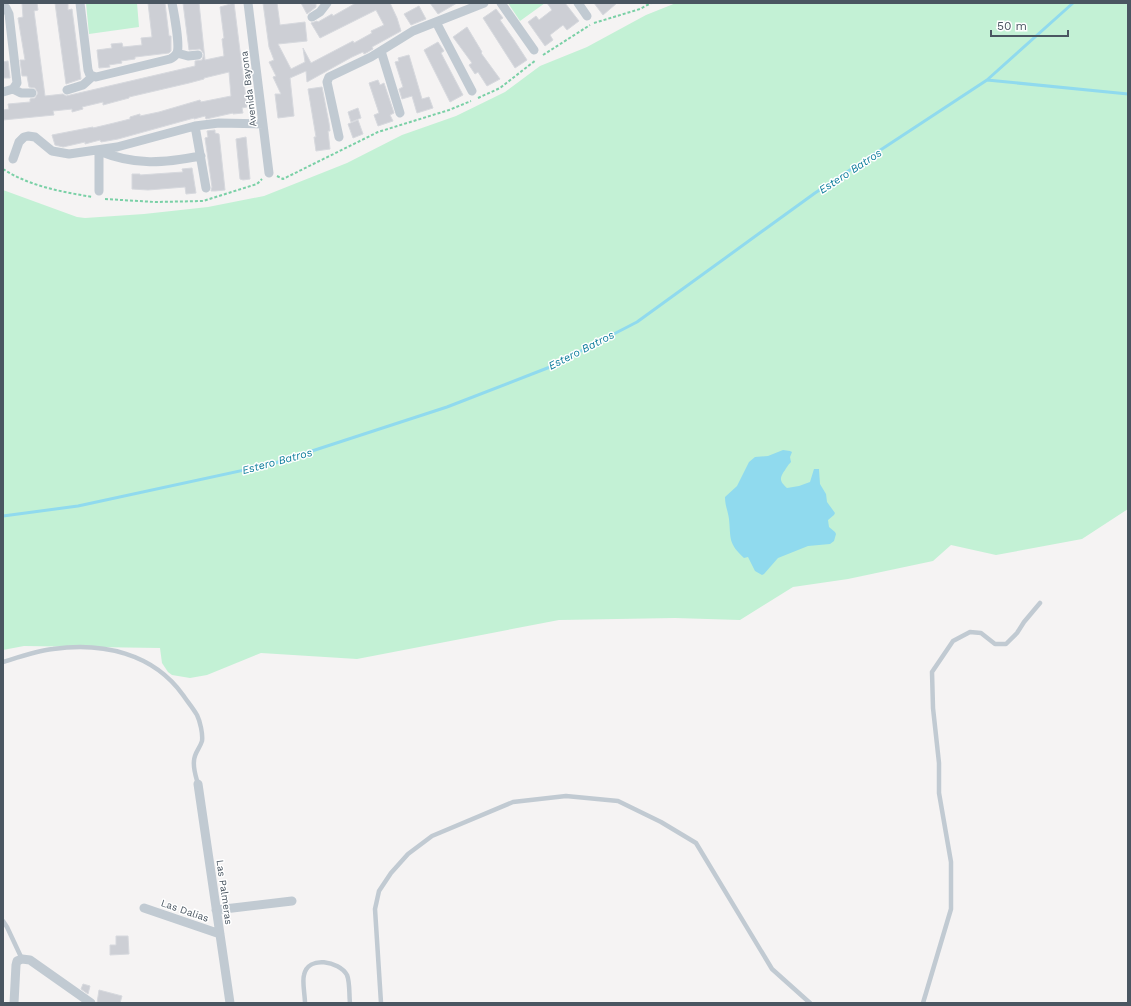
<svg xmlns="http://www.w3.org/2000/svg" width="1131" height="1006" font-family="'Work Sans',sans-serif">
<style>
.green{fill:#c3f1d5}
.water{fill:#90daee}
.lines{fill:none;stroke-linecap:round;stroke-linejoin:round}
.stream{stroke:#90daee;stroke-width:3}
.building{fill:#cdcfd5;stroke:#d7d9de}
.path{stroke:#7ad0a6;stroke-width:2;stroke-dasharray:3 2;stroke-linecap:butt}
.service{stroke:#c1cad2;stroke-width:4.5}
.minor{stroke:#c1cad2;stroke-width:9}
.labels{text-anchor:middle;stroke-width:3;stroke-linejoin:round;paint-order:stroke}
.street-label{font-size:10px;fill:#4a5661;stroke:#fff}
.water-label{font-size:11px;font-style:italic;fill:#0c7c9b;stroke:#fff}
</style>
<rect width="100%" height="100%" fill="#f5f3f3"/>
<path class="green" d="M86,3H137L139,27L89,34Z
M508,3H545L520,21Z
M676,3H1128V509L1082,539L996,555L951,545L933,561L848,579L793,587L740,620L675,618L559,620L357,659L261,653L207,675L190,678L172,675L168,672L162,663L160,648L24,646L3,650V190L77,217L85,218L144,214L208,207L264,196L347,163L402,135L456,116L505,92L540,66L587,47L646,15Z"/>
<path class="water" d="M783,450L790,451L792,452L790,457L791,462C787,466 786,469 783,473C779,480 781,482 787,488L799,486L810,482L814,469H819L820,484L826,494L827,502L835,513L834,515L828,520L829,527L835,532L836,534L834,541L830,544L808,546L778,558L764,574L762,575L755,571L748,557L744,558C728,543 731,539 729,519C728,511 725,506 725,497L737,486L749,462L755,457L768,456Z"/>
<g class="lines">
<path class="stream" d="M987,80L1128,94
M3,516L78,506L272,464L447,407L550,367L637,322L815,193L987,80L1073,3"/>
</g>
<path class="building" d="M22,3H37L38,10L34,11L45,96L63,94L66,96L195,66V61L202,60L204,54L200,49L189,50L183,3H199L205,60L224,56L222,39L224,38L220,7L234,3L247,107L242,108L243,113L233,114V113L206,119L205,116L194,119V118L118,139L101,142L100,140L85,144V142L63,147L55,145L52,135L93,127V128L114,123L130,119V117L140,114V116L159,112L200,100L201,102L231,96L229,72L204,78V79L189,83L129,97V98L114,102L103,105V102L82,107L83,109L72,112V109L53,111L54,115L3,120V110L9,109L8,104L30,102V99L35,98L38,93L35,88L29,87L27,76H22L20,60H25L18,18L23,17Z
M55,3H68V10L72,9L81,79L66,84Z
M148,3H165L169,36H171V51L169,53L135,57V59L121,61L122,63L109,65L110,67L99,68L97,50L112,48L111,44L122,43L123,47L142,45L141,38L152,37Z
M263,3H277L280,25L305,22L307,41L278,44L291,69L305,62L303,48L311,63L353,41L354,43L372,33L371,31L384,25L376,10L320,38L311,23L317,21L318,22L332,14L333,16L356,3H390L397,18L401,31L372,47L373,49L368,52L364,54L363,52L352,57L307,82L306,71L290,78L294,116L278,118L275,94H281L273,77L276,76L269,62L274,60L269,47Z
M301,3L316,4V7L307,14Z
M430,3H457L438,14Z
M547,3H565L579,21L567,30L563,25L550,35L553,40L545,46L528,22L536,16L539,20L552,10Z
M594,3H617L603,15Z
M419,6L426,19L411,25L404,14Z
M496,9L503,18L500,20L514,40L527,60L515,68L483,18Z
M467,27L482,52L481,53L500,79L487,86L478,72L475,74L469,65L472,63L453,37Z
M438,42L444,51L441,53L463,95L450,102L424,50Z
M409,55L422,99L429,97L433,108L417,113L412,96L402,99L399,89L403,87L395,62L399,61L398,58Z
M8,61L10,78H3V62Z
M378,80L380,85L384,83L394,113L390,115L393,121L378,126L374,115L379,113L369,83Z
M322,87L329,123L330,131H328L330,149L316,151L314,137H316L308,89Z
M358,108L361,118L351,122L348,112Z
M358,120L363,134L353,138L348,124Z
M215,130V133L219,134L225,190L215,191H211L212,187L205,138L208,137L207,131Z
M246,137L250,179L243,180L240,179L236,139Z
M192,168L196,193L186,194L185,187L148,190L132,189V174H140V175L183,172L182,169Z
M116,936H128L129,954L110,955V945H116Z
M83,984L90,986L88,994L81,989Z
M99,990L122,996L120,1003H97Z"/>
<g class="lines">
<path class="path" d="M594,23L640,9L651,3
M543,55L590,25
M478,98L500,88L536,60
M3,169C29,186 62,192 93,197
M277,176L283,179L378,132L449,110L471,101
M105,199L155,202L203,201L257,184L262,179"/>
<path class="service" d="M3,662C19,657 36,651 53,649C102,642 153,653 183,695C187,701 193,708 197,715C200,721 203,734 202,741C200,748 194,753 194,761C193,769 196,777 198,784
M3,921L7,927L22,959
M305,1003C305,995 302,982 304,975C308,955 339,961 347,975C350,982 349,995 350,1003
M381,1003L375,909L379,891L391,873L408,854L432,836L513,802L566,796L618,801L661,822L696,843L772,969L810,1003
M923,1003L951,909V862L939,793V763L933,708L932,672L953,641L970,632L981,633L995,644H1006L1017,633L1024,622L1040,603"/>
<path class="minor" d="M80,3L88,70L90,75L96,77L170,59C173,58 175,56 177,53C180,46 174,13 172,3
M248,3L269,173
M501,3L534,50
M578,3L587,16
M3,6L6,8L9,14L17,83L13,89L3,92
M312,17L320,12L327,3
M436,22L472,91
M381,51L400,113
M177,53L188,56L198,55
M13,89L21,93H32
M67,90L83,85L93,76
M195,126L206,188
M339,137L327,82L329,77L371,57L413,31L484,3
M99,151C136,166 163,163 201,156
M13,159L19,142L24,137L28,136L35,137L52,151L69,154L117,147L195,126L219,123L263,124
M99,191V151
M198,784L230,1003
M144,908L220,934
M216,910L292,901
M14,1003L16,965L17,961L22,959L30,960L91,1003"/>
</g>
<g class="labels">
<g class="street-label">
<text transform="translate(248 89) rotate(-97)" y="4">Avenida Bayona</text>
<text transform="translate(225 892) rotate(82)" y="4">Las Palmeras</text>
<text transform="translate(185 910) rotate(19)" y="4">Las Dalias</text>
</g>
<g class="water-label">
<text transform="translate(850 171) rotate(-33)" y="4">Estero Batros</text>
<text transform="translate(581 350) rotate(-27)" y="4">Estero Batros</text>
<text transform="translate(277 461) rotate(-15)" y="4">Estero Batros</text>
</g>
</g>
<rect width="1131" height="1006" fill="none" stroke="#4a5661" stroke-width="8"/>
<path d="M991 30v6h77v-6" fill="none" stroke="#4a5661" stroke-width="2"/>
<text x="997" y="30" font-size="12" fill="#4a5661" stroke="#ffffff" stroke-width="3" paint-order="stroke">50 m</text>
</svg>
